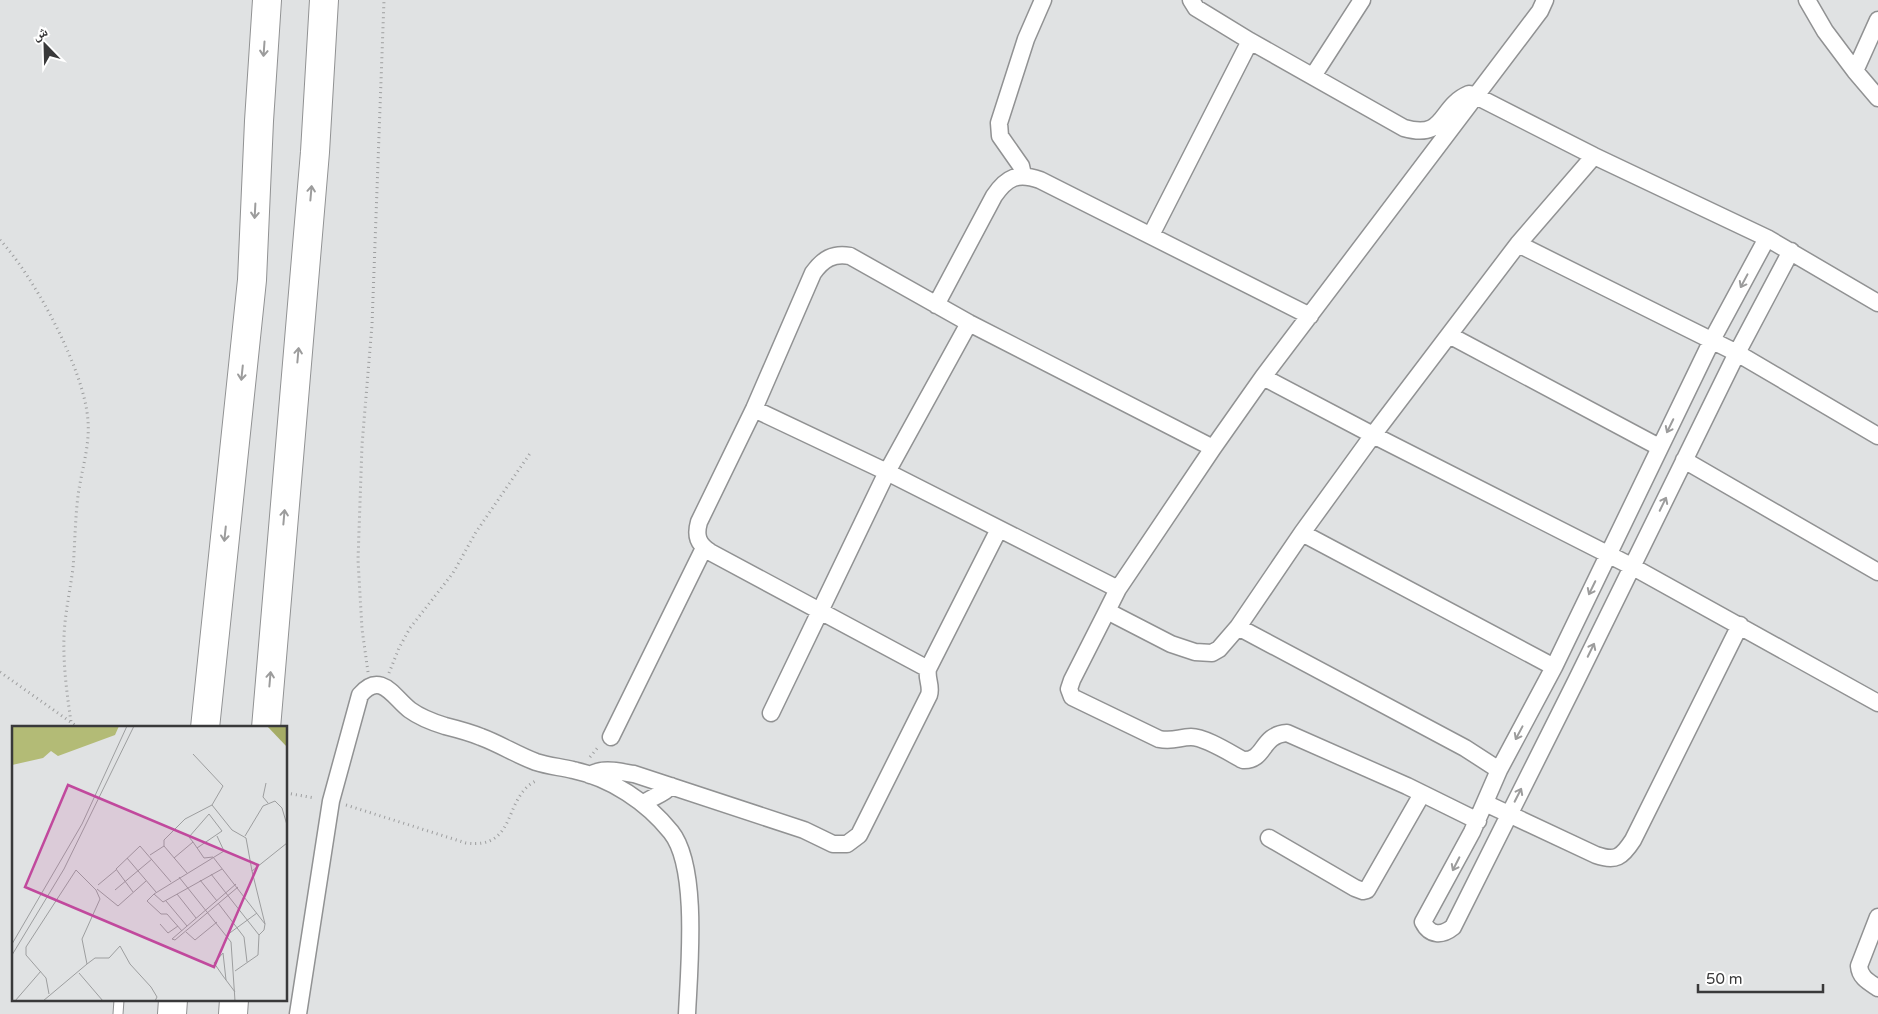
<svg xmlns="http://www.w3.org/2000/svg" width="1878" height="1014" font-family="'Varela Round','Noto Naskh Arabic',sans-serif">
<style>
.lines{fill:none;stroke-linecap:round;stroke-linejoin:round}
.service-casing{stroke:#919293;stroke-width:11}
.minor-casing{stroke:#919293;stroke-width:19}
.motorway-casing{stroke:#919293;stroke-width:30}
.path{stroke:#9d9e9f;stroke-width:3;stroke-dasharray:1 4;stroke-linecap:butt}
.service{stroke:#fff;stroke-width:9}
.minor{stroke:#fff;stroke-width:16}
.motorway{stroke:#fff;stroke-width:28}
.oneway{stroke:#9c9c9c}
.inset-road{fill:none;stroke:#9d9e9f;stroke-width:1}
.view{fill:#c1499d;fill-opacity:0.15;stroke:#c1499d;stroke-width:2.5}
.inset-edge{fill:none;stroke:#39393a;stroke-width:2.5}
</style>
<rect width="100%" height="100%" fill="#e0e2e3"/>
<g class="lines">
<g class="service-casing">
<path id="service" d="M118,1014L119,1000"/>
</g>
<g class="minor-casing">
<path id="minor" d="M1191,0L1196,8L1250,41L1404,128C1447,140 1438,107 1469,94L1476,96L1594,156L1767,238L1878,303
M1545,0L1540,11L1263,377L1213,448L1118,589L1107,611L1171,644L1195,652L1212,653L1219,649L1238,627L1302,533L1373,435L1518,244L1594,156
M1807,0L1825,31L1855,71
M1878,20L1855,71L1878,98
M1313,76L1362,0
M1023,175L1021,166L1000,136L999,123L1026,39L1043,0
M1151,235L1250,41
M1767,238L1712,340L1554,667L1499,770L1472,832L1423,922C1430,936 1442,936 1453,927L1576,681L1737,353L1791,251
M1518,244L1737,353L1878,436
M936,305L994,196C1007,177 1018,172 1040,180L1310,316
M1449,335L1659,447
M1263,377L1373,435L1633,567L1878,703
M754,409L887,472L1118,589
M1684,460L1878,572
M1302,533L1554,667
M1107,611L1072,680L1069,689L1072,697L1159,739C1174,742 1179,737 1191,737C1205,737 1230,753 1243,760C1266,761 1260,735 1287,733L1407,786L1478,821
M1238,627L1465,748L1499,770
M928,669L710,552C698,544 695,536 699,522L754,409L813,273C823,259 833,253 850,256L969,323L1213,448
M771,713L887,472L969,323
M611,737L704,548
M590,775C603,767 620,772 634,774L804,830L833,844H847L859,835L929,695C932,686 926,679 928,669L999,529
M1485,803L1596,855C1616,862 1622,857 1633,840L1740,625
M643,804C651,797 663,795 671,786
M1269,838L1355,888L1363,891L1367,890L1422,794
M1878,917L1859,966C1860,978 1869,982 1878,988
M298,1014L331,801L360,695C381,670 394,698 410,710C421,718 432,722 445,726C457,729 469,732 481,737C500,744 517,755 536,762C548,766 561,767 573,770C611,778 647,802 671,832C699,867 689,969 687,1014"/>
</g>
<g class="motorway-casing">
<path id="motorway" d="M205,728L252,280L259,121L267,0
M266,728L315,152L324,0
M172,1014L173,1000
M233,1014L234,1000"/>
</g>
<path class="path" d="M0,240C34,276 85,371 88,421C90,446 81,472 78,496C75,520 75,544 73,568C70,591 65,613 64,636C63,665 67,694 71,722
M0,672L79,728
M368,672L362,629L358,560L362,445L372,325L384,0
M389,673L399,648L410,628L453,573L476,532L531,452
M590,757L599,746
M286,793L315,798
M346,805L466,843C519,850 502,795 538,780"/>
<use href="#service" class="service"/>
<use href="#minor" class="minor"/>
<use href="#motorway" class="motorway"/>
</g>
<defs><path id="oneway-shaft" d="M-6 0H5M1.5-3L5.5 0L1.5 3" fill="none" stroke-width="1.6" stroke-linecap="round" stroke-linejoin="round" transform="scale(1.25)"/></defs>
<g class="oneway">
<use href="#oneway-shaft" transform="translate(264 49) rotate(94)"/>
<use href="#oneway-shaft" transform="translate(311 193) rotate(-85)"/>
<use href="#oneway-shaft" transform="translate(255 211) rotate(93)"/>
<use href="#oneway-shaft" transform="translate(1744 281) rotate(118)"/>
<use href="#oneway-shaft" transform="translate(298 355) rotate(-85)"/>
<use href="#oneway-shaft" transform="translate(242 373) rotate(96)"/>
<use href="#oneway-shaft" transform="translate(1670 426) rotate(116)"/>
<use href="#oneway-shaft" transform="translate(1663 504) rotate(-64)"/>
<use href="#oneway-shaft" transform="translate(284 517) rotate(-85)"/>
<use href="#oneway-shaft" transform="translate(225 534) rotate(96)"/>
<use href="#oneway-shaft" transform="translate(1592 588) rotate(116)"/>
<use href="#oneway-shaft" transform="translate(1591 650) rotate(-64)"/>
<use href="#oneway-shaft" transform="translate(270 679) rotate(-85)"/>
<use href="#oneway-shaft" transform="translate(1519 733) rotate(118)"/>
<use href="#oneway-shaft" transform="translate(1518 795) rotate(-63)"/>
<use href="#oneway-shaft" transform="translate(1456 864) rotate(117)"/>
</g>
<g transform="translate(12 726)">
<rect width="275" height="275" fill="#e0e2e3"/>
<path d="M0,0H107L103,9L46,30L39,25L31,32L0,39Z" fill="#b3bb76"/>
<path d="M275,0V21L255,0Z" fill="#a5ac66"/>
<path class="inset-road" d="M181,28L211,60L200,79L220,104L234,112L240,145M254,57L251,71L256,77M263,75L270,82L275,99M205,110L212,125L142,168L151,176L210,143M233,110L251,80L263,75M152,120V114L173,93L200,79M185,122L210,105L197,88L177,111L181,116L192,132L201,131L253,198M138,129L152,120L175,147M115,132L144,166M162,132L181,116M199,148L247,209L246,229L223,245M167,151L219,216L223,275M188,154L205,175M224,158L160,213L163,214L226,161M86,159L104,144M85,163L106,180L134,155M103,164L140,133M121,166L104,143L128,120L159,156M142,168L135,175L149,188H155L170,205M165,168L184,192M154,175L175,200M206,177L232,211L235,236M148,198L156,207L166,200M174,206L183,214L205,196M215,209L245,187M247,209L252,204L253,198L240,145L275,117M0,218L70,98L115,0M0,229L52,143L122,0M75,238L83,232H97L108,220L118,238L139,261L145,271L143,275M67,247L91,275M214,254L211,227L202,237L211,250L223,266M3,275L29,245M31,275L75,238L70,213L88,173L84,164L64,144L14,221V229L34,252L37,268"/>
<path class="view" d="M56,59L246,139L202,241L13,161Z"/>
<rect width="275" height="275" class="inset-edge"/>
</g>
<g transform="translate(45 45) rotate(337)" stroke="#ffffff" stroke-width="4" paint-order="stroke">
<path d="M0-4L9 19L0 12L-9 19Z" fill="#39393a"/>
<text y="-8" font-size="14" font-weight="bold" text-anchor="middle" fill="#39393a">ش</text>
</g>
<path d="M1698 984v8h125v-8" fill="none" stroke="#39393a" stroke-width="2.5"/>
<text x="1706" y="984" font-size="15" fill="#39393a" stroke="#ffffff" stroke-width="4" paint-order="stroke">50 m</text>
</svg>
